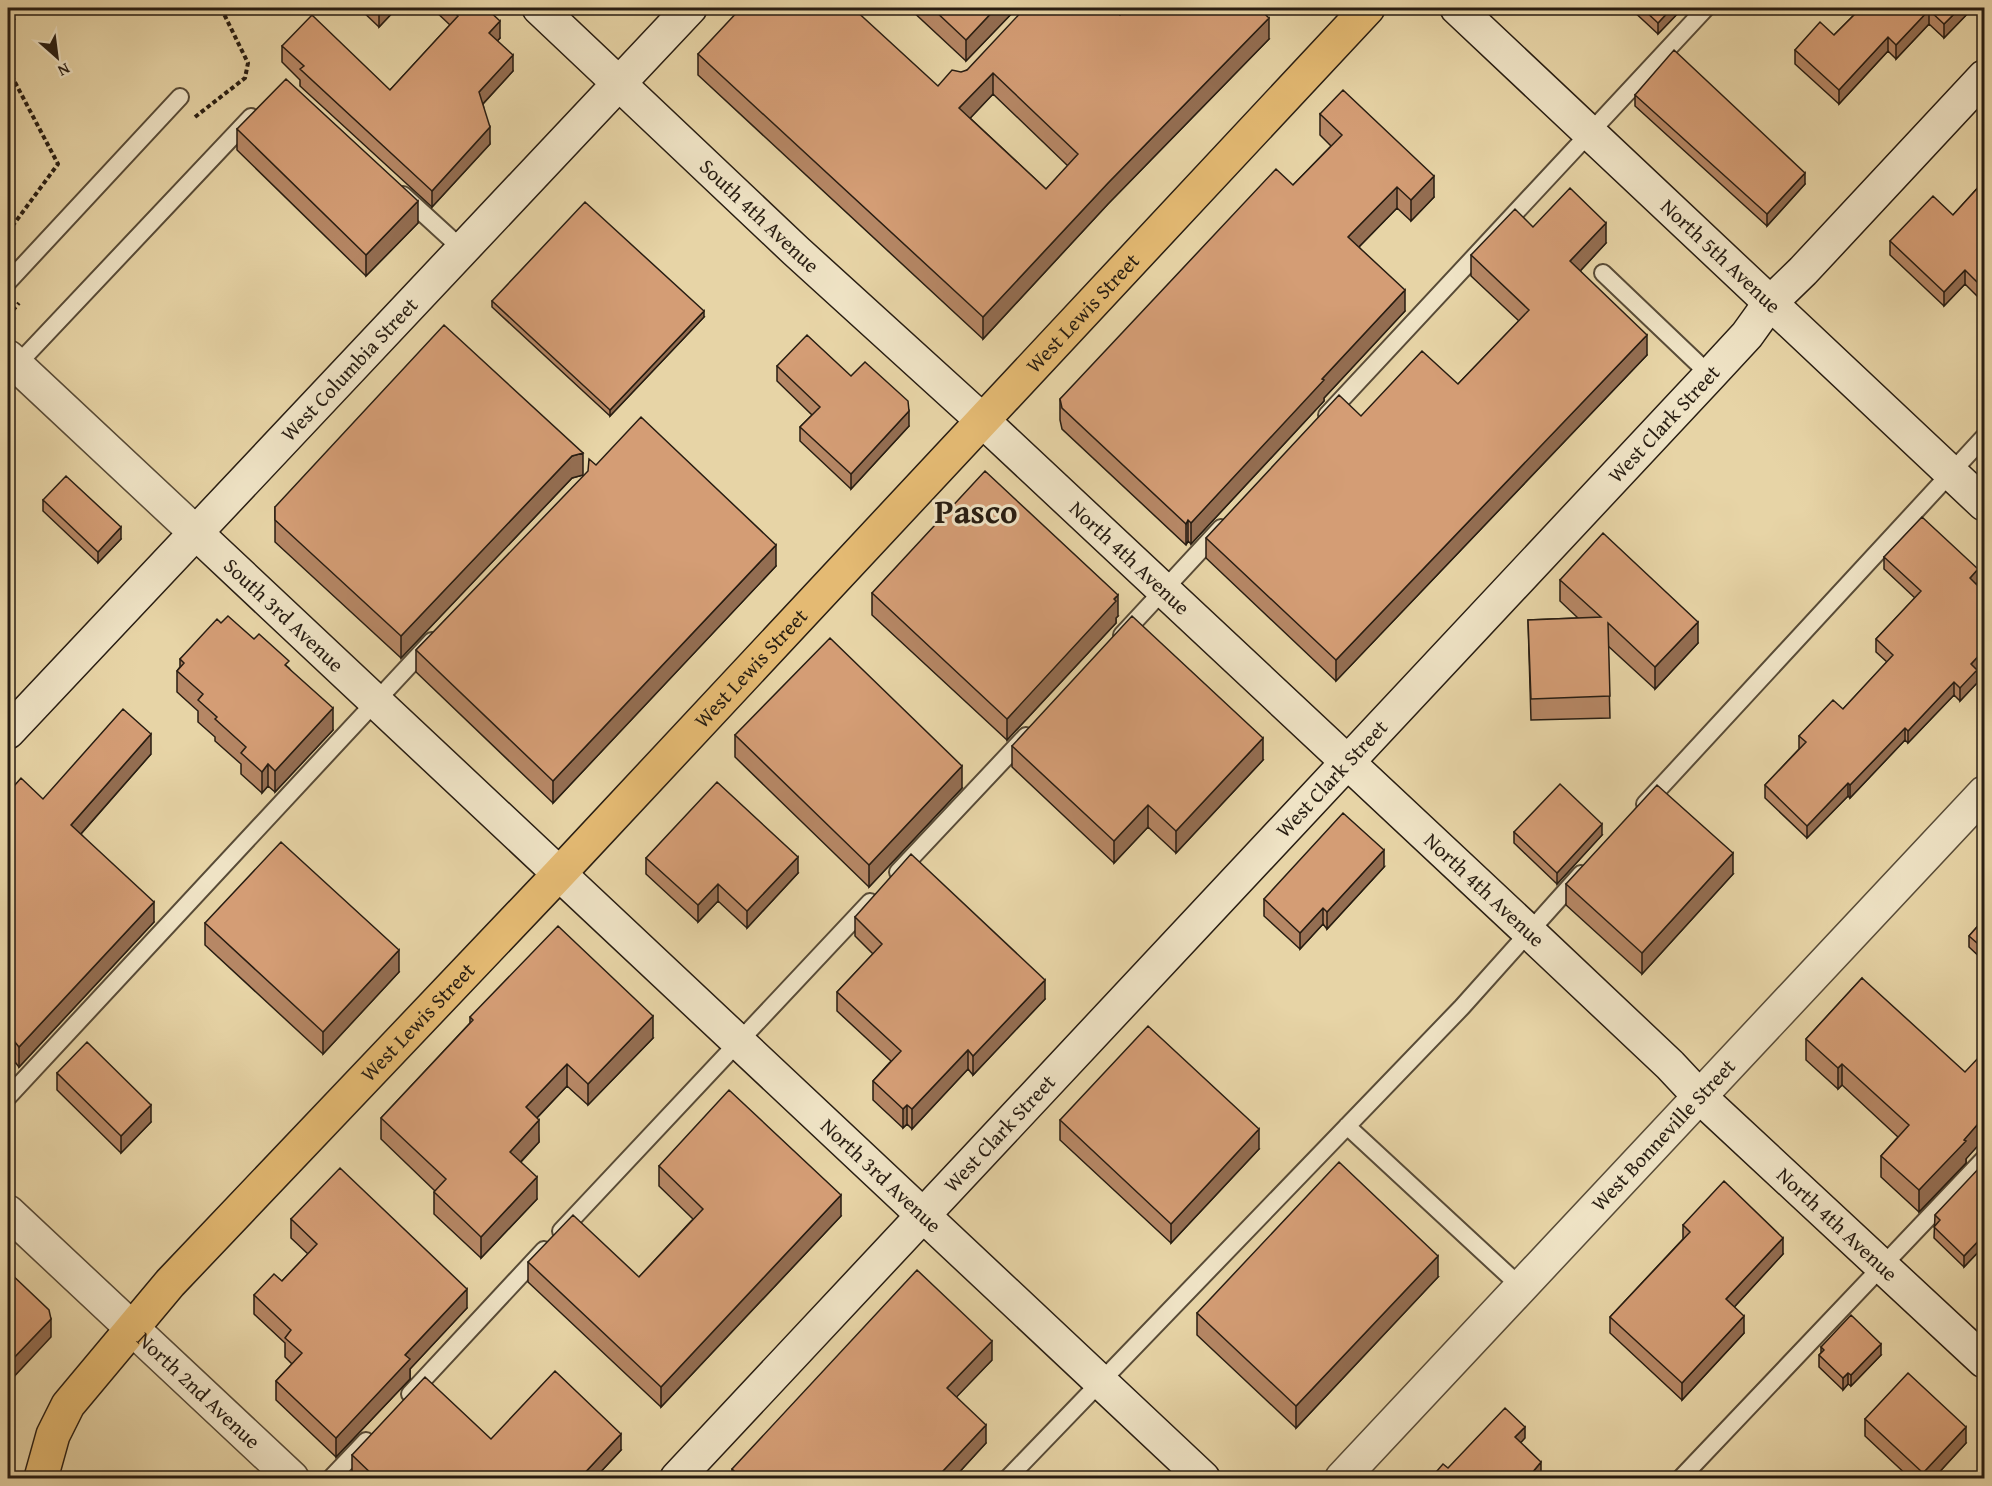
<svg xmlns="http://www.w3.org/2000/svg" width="1992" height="1486" font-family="'Gentium Book Plus',serif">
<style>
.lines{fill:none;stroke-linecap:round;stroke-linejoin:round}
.lane-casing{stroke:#584b37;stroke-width:20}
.street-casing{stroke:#584b37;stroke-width:36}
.secondary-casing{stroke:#281d12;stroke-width:36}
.primary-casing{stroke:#281d12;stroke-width:36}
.path{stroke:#281d12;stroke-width:4;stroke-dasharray:4.5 3;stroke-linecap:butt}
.lane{stroke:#efe3c5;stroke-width:16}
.street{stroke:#efe3c5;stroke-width:33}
.secondary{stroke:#efe3c5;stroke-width:33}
.primary{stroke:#e4ba73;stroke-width:33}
.wall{fill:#b68765;stroke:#281d12;stroke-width:1.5;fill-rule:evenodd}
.shaded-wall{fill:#946e52;stroke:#281d12;stroke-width:1.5}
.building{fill:#d49d75;stroke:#281d12;stroke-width:1.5;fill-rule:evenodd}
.labels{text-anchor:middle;stroke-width:6;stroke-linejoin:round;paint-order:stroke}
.street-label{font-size:21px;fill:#281d12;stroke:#efe3c5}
.town-label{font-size:33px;font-weight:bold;fill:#281d12;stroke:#efe3c5}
</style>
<rect width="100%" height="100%" fill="#e7d4a6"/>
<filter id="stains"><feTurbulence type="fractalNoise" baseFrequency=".00333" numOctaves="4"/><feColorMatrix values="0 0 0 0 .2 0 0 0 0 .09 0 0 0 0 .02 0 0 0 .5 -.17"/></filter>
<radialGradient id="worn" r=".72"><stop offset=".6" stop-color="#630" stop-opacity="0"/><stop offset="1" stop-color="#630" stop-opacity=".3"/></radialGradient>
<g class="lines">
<g class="lane-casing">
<path id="lane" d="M403,195L462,249
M1603,273L1710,375
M8,282L180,97
M13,369L251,117
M1327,415L1706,8
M1122,635L1221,528
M1645,804L1984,437
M898,872L1026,736
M8,1097L432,641
M1347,1126L1521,1287
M561,1231L870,902
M410,1394L544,1250
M331,1478L366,1441
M1008,1478L1462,1007L1581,874
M1681,1478L1984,1159"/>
</g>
<g class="street-casing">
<g id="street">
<path d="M8,357L194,531"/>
<path id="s1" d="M8,1212L292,1478"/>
<path id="s2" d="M1342,1478L1984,793"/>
</g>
</g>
<g class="secondary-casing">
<g id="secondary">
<path id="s3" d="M539,8L796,251L983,421L1528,931L1670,1065L1700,1097L1984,1361"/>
<path id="s4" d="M1457,8L1984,504"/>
<path id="s5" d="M194,531L1203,1478"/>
<path id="s6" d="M8,732L690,8"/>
<path id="s7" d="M677,1478L1710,375L1747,335L1770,303L1803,271L1984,77"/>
</g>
</g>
<g class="primary-casing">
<g id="primary">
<path id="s8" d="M41,1478L53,1435L68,1405L170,1283L558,875L1368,8"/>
</g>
</g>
<path class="path" d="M8,22L15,18
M8,69L58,164L8,232
M195,117L245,78L248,63L221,8
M8,316L19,303"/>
<use href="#lane" class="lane"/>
<use href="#street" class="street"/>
<use href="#secondary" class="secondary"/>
<use href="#primary" class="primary"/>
</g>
<path class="wall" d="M359,8H397L379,27Z
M432,8H486L500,38L497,41L513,71L483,104L490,144L432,207L300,86V80L282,62V46L390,90L450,25Z
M909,8H1017L966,61Z
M1630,8H1683L1658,34Z
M1861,8H1973L1944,38L1929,24L1896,59L1888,51L1839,104L1795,64V50L1834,35Z
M1120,15L1269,39L1108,204L983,339L698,75V54L938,86L967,70ZM993,94L1068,166L1046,189L970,118Z
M1635,95L1805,184L1767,226L1635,106Z
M1320,114L1434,197L1411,221L1397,208L1359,247L1405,311L1324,398V401L1191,544L1188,541L1186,545L1062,429L1060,420V399L1293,185L1331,146L1320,135Z
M237,129L418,223L366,276L237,150Z
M1984,181V303L1965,284L1944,306L1890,255V241L1953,215Z
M1533,227L1606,243L1580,271L1647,355L1336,681L1206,558V538L1361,416L1458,384L1519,321L1471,276V255Z
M492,301L704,317L610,416L492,307Z
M777,366L851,376L909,426L851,489L800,441V427L812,415L777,381Z
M596,465L776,566L553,803L416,672V650Z
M583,475L572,478L401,658L275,542V507Z
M43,500L121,539L98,563L43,511Z
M1884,557L1978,582L1976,584L1984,592V663L1977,671V683L1960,701L1954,695L1908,743L1905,740L1850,798L1848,796L1807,838L1765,798V785L1799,749V736L1843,709L1887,662L1876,652V639L1915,598L1884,569Z
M1560,580L1698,643L1655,689L1608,646L1610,718L1531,720L1528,620L1578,618L1560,601Z
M872,593L1118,616L1116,618V623L1007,740L872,615Z
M221,623L254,639L289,668L333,730L275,792L268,786L262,793L241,774V764L215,741V737L198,722V711L177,692V671L180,667V659Z
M735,735L962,788L869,887L735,757Z
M1012,746L1263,760L1176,853L1148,827L1114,863L1012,767Z
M151,754L81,834L154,922L19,1067L15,1062L8,1070V793L43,799Z
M1514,832L1602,835L1557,884L1514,843Z
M646,858L798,873L747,928L718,901L698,922L646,874Z
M1384,867L1327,929L1323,924L1300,949L1264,916V899Z
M1733,874L1642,974L1566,905V884Z
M855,917L1045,999L973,1075L968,1069L912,1129L907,1124L903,1128L873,1100V1081L891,1061L837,1011V992L873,954L855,936Z
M1984,919V961L1969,947V936Z
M205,923L399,972L323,1054L205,945Z
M1862,978L1966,1159V1163L1919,1212L1881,1177V1156L1898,1137L1842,1085L1838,1089L1806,1060V1039Z
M470,1017L653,1038L588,1105L567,1086L537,1118L539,1142L521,1162L537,1199L481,1258L434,1214V1192L435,1191L381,1139V1118L470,1023Z
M57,1073L151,1122L121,1153L57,1090Z
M1060,1120L1259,1149L1171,1243L1060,1140Z
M659,1166L841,1216L661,1407L528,1282V1262L639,1277L693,1219L659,1186Z
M1984,1169V1249L1983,1247L1964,1267L1934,1238L1935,1215Z
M291,1219L467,1308L410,1369V1379L336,1457L276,1400V1381L292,1364L285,1357V1343L254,1314V1295L282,1281L308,1254L291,1238Z
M1683,1225L1783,1254L1734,1307L1744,1333L1682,1400L1610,1333V1317L1683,1239Z
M1438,1277L1296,1428L1197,1335V1313Z
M1821,1347L1881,1355L1851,1386L1848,1384L1843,1390L1819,1367V1355L1821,1353Z
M992,1360L956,1397L986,1443L953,1479H732V1469Z
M1865,1419L1966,1443L1933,1479H1911L1865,1436Z
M491,1439L621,1450L594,1479H359L352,1471V1455Z"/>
<path class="shaded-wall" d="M382,8H397L379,27V10Z
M996,8H1017L966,61V40Z
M1672,8H1683L1658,34V23Z
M1960,8H1973L1944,38V24Z
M1929,10V24L1896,59V45Z
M1269,18V39L1108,204L983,339V317L1108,183Z
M500,21V38L489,50V33Z
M1888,37V51L1839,104V90Z
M513,55V71L479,108V92Z
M993,73V94L959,130V108Z
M490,127V144L432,207V191Z
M1805,173V184L1767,226V214Z
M1434,176V197L1411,221V200Z
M1397,187V208L1348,258V237Z
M418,201V223L366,276V255Z
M1606,223V243L1570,282V261Z
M1965,270V284L1944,306V292Z
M1405,290V311L1324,398V401L1191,544V523L1322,379Z
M704,311V317L610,416V410Z
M1647,335V355L1336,681V660Z
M909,411V426L851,489V474Z
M583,453V475L572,478L401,658V636L572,456Z
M1188,520V541L1186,545V524Z
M121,527V539L98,563V552Z
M776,545V566L553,803V781Z
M1978,569V582L1970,591V578Z
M1118,595V616L1116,618V623L1007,740V719Z
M1698,622V643L1655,689V667Z
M1984,650V663L1977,671V683L1960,701V688L1971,664Z
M1954,682V695L1908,743V731Z
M333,708V730L275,792V771Z
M1905,728V740L1850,798V785Z
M151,734V754L71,845V825Z
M1263,738V760L1176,853V831Z
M268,764V786L262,793V772Z
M962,766V788L869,887V865Z
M1848,783V796L1807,838V826Z
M1148,805V827L1114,863V841Z
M1602,824V835L1557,884V873Z
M1384,850V867L1327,929V912Z
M1733,853V874L1642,974V953Z
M798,857V873L747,928V911Z
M718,884V901L698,922V905Z
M154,902V922L19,1067V1047Z
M1323,908V924L1300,949V933Z
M399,950V972L323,1054V1032Z
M1045,980V999L973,1075V1056Z
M653,1016V1038L588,1105V1084Z
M15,1042V1062L8,1070V1049Z
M968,1050V1069L912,1129V1109Z
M567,1064V1086L526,1129V1107Z
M1842,1064V1085L1838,1089V1068Z
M151,1105V1122L121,1153V1136Z
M907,1105V1124L903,1128V1109Z
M1984,1117V1139L1966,1159V1163L1919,1212V1190Z
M539,1120V1142L510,1173V1152Z
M1259,1129V1149L1171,1243V1224Z
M537,1177V1199L481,1258V1237Z
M841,1195V1216L661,1407V1387Z
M1983,1236V1247L1964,1267V1256Z
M1783,1238V1254L1726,1316V1299Z
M1438,1256V1277L1296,1428V1406Z
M467,1289V1308L410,1369V1379L336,1457V1438L405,1355Z
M1744,1316V1333L1682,1400V1383Z
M51,1319V1337L8,1383V1364Z
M992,1341V1360L947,1407V1388Z
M1881,1344V1355L1851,1386V1375Z
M1848,1373V1384L1843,1390V1378Z
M986,1425V1443L953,1479H942V1472Z
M1525,1427V1438L1515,1449V1437Z
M1966,1427V1443L1933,1479H1923V1473Z
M621,1434V1450L594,1479H579Z
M1541,1462V1474L1537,1479H1527Z"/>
<path class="building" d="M449,8H486L500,21L489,33L513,55L479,92L490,127L432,191L300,69L304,66L282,46L312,15L390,90L458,16Z
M741,8H853L938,86L952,70L961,72L967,70L1025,8H1112L1120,15L1127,8H1258L1269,18L1108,183L983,317L698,54ZM993,73L1078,154L1046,189L959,108Z
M932,8H996L966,40Z
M1642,8H1672L1658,23Z
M1861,8H1960L1944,24L1929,10L1896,45L1888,37L1839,90L1795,50L1820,22L1834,35Z
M1674,50L1805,173L1767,214L1635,95Z
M286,79L418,201L366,255L237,129Z
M1343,90L1434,176L1411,200L1397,187L1348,237L1405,290L1322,379L1324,380L1191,523L1188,520L1186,524L1062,408L1060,399L1276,169L1293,185L1342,135L1320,114Z
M1984,181V289L1965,270L1944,292L1890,241L1933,196L1953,215Z
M1570,188L1606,223L1570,261L1647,335L1336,660L1206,538L1339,395L1361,416L1422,351L1458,384L1529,310L1471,255L1515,209L1533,227Z
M585,202L704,311L610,410L492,301Z
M444,325L583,453L572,456L401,636L275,520V507Z
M807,335L851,376L865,362L908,401L909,411L851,474L800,427L820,407L777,366Z
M641,417L776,545L553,781L416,650L588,471L589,459L596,465Z
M985,471L1118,595L1114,599L1116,601L1007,719L872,593Z
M66,476L121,527L98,552L43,500Z
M1922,517L1978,569L1970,578L1984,592V650L1971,664L1977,670L1960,688L1954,682L1908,731L1905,728L1850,785L1848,783L1807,826L1765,785L1806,742L1799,736L1833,700L1843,709L1893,655L1876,639L1921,591L1884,557Z
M1603,533L1698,622L1655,667L1608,623L1610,696L1531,699L1528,620L1601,617L1560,580Z
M228,616L254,639L259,634L289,661L285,665L333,708L275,771L268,764L262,772L241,753L246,747L215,719L217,717L198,700L203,694L177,671L184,663L180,659L217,619L221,623Z
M1132,616L1263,738L1176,831L1148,805L1114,841L1012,746Z
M830,638L962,766L869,865L735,735Z
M123,709L151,734L71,825L154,902L19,1047L15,1042L8,1049V793L21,778L43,799Z
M717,782L798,857L747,911L718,884L698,905L646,858Z
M1560,784L1602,824L1557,873L1514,832Z
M1657,785L1733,853L1642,953L1566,884Z
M1343,813L1384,850L1327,912L1323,908L1300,933L1264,899Z
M281,842L399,950L323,1032L205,923Z
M911,854L1045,980L973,1056L968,1050L912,1109L907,1105L903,1109L873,1081L901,1051L837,992L882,944L855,917Z
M1984,919V949L1969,936Z
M558,926L653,1016L588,1084L567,1064L526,1107L539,1120L510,1152L537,1177L481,1237L434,1192L446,1179L381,1118L473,1020L470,1017Z
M1862,978L1965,1072L1979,1057L1984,1062V1117L1964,1140L1966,1141L1919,1190L1881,1156L1909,1125L1842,1064L1838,1068L1806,1039Z
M1148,1026L1259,1129L1171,1224L1060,1120Z
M87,1042L151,1105L121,1136L57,1073Z
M729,1090L841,1195L661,1387L528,1262L573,1215L639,1277L703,1209L659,1166Z
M1339,1162L1438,1256L1296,1406L1197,1313Z
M1981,1166L1984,1169V1238L1983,1236L1964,1256L1934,1227L1940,1220L1935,1215Z
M340,1168L467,1289L405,1355L410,1359L336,1438L276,1381L302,1353L285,1338L291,1330L254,1295L274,1274L282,1281L317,1244L291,1219Z
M1724,1181L1783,1238L1726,1299L1744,1316L1682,1383L1610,1317L1690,1232L1683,1225Z
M917,1270L992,1341L947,1388L986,1425L942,1472L948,1479H742L732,1469Z
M8,1271L49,1310L51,1319L8,1364Z
M1851,1315L1881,1344L1851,1375L1848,1373L1843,1378L1819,1355L1824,1350L1821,1347Z
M555,1371L621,1434L579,1479H377L352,1455L425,1377L491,1439Z
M1908,1373L1966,1427L1923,1473L1865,1419Z
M1505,1408L1525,1427L1515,1437L1541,1462L1527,1479H1430L1443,1464L1448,1468Z"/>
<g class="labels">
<g class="street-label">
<text dy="7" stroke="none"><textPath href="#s3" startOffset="303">South 4th Avenue</textPath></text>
<text dy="7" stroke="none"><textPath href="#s4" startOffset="362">North 5th Avenue</textPath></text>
<text dy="7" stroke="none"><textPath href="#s8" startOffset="1569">West Lewis Street</textPath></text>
<text dy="7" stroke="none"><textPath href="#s6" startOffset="498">West Columbia Street</textPath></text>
<text dy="7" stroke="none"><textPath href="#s7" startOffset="1444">West Clark Street</textPath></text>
<text dy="7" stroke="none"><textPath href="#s3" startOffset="807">North 4th Avenue</textPath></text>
<text dy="7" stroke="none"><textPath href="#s5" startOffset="123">South 3rd Avenue</textPath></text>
<text dy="7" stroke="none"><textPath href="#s8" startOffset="1083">West Lewis Street</textPath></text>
<text dy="7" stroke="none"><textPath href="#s7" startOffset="958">West Clark Street</textPath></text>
<text dy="7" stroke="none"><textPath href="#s3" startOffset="1293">North 4th Avenue</textPath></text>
<text dy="7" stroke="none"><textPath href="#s8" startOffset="597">West Lewis Street</textPath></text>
<text dy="7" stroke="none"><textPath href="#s7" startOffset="472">West Clark Street</textPath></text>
<text dy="7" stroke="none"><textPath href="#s2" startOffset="470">West Bonneville Street</textPath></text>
<text dy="7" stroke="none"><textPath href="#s5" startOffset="942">North 3rd Avenue</textPath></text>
<text dy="7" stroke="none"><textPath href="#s3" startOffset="1779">North 4th Avenue</textPath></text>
<text dy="7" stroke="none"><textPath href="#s1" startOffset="261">North 2nd Avenue</textPath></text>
</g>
<g class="town-label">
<text x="976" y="523">Pasco</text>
</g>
</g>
<rect width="1992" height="1486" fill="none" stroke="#e7d4a6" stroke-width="30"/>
<rect x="9" y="9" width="1974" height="1468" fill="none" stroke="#281d12" stroke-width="3"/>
<rect x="15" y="15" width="1962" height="1456" fill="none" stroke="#281d12" stroke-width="1.5"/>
<g transform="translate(57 57) rotate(152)" stroke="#efe3c5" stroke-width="4.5" paint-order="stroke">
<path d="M0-4.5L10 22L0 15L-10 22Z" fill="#281d12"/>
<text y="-9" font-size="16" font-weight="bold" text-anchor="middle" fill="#281d12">N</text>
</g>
<rect width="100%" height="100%" filter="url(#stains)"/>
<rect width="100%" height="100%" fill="url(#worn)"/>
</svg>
